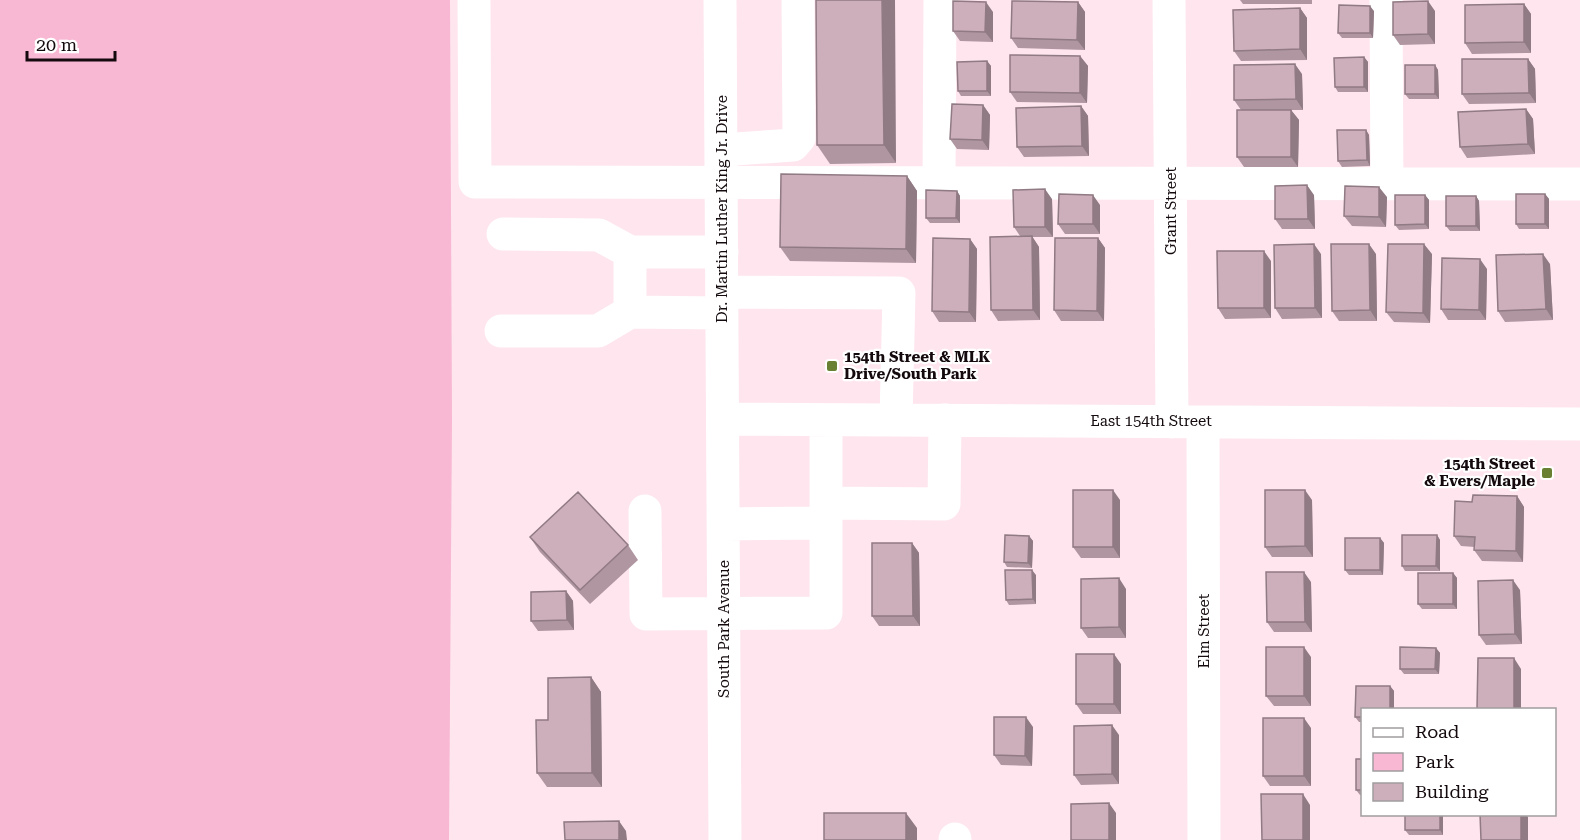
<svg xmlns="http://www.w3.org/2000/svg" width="1580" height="840" font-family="'Roboto Serif',serif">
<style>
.green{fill:#f8b7d2}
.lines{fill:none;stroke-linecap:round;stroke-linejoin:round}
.minor{stroke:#fff;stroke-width:33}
.wall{fill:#b096a1}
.shaded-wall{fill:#907a83}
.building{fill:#cdafbb;stroke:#907a83;stroke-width:1.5}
.poi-dot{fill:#698032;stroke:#fff;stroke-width:2}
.labels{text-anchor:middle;stroke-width:4.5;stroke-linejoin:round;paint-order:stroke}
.street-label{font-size:15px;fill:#140a0e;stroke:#fff}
.poi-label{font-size:15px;font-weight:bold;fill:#140a0e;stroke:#fff;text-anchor:start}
</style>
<rect width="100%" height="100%" fill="#fee5ee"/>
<path class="green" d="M0,0H450L452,419L449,840H0Z"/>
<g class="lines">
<path class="minor" d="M474,0L475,182L1580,184
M720,0L725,840
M1169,0L1172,422
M1386,0L1387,183
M721,150L793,145L799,138L798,0
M939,183L940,0
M503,234L599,235L630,252H722
M630,252V312
M722,292L899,293L896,420
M501,331H598L630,312L722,313
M723,419L1580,424
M1203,422L1204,840
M826,503L944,504L945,420
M645,511L646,614L826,613V420
M723,524L826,523
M955,839V840"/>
</g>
<path class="wall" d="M816,0L896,163L830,164L817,145Z
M1240,0H1312V4H1243Z
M1078,2L1085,12V50L1018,48L1011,38Z
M1524,4L1531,14V53L1472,54L1465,43Z
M1300,8L1307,18V60L1241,61L1234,51Z
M1374,11L1373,38H1342L1338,33Z
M1435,11V44L1400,45L1393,35Z
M993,12V42L960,41L953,31Z
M1080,56L1088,66L1087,103L1017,102L1010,92Z
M1364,57L1368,62V92H1338L1335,87Z
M1528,59L1535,69L1536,103L1469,104L1462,94Z
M987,61L991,66V96H961L958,91Z
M1435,65L1438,70L1439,99H1409L1405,94Z
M1302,74L1303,110H1261H1291L1299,120L1298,167H1244L1237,157L1241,110L1234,100Z
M983,105L990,115L989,150L957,149L950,139Z
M1081,106L1088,116L1089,156L1024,157L1017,147Z
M1526,109L1533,119L1535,154L1467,158L1460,147Z
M1366,130L1369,135L1370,166L1342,167L1338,161Z
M907,176L917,191L916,263L790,261L780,247Z
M957,191L960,196V223H930L926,218Z
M1545,194L1549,199V229H1519L1516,224Z
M1314,195L1315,229H1282L1275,219Z
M1425,195L1429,200V229L1399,230L1395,225Z
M1476,196L1479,201L1480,231H1450L1446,226Z
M1387,197L1386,227L1352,226L1344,216Z
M1052,199L1053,237H1032L1039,247L1040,320L998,321L991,310L1020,236L1014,227Z
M1100,205V234H1065L1058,224Z
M1098,238L1105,248L1104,321H1061L1054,310Z
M970,239L977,249L976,322H939L932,311Z
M1321,254L1322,318L1282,319L1275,308Z
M1376,254L1377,321H1339L1332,311Z
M1432,254L1430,323L1394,322L1386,312Z
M1271,261V318L1225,319L1218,308Z
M1550,264L1553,320L1505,322L1498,311Z
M1487,269L1486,320H1448L1441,309Z
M1517,496L1524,507L1523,562L1482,561L1474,550L1475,547L1461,546L1454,536Z
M1120,500V558H1081L1073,547Z
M1312,500L1313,557H1272L1265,547Z
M1437,535L1440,540V571H1405L1402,566Z
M1029,536L1033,541L1032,568L1007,567L1004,562Z
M530,537L628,545L638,560L590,604L540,552Z
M1380,538L1384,543L1383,575H1349L1345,570Z
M912,543L919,553L920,626H879L872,616Z
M1453,573L1457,578V609H1422L1418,604Z
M1036,575V604L1009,605L1006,600Z
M1311,582L1312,632H1274L1267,622Z
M1126,589V638H1088L1081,628Z
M1520,590L1522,644L1486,645L1479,635Z
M566,591L573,601L574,630L538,631L531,621Z
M1436,648L1440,653L1439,674H1404L1400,669Z
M1311,657V706H1274L1266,696Z
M1121,664V714H1083L1076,704Z
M591,677L601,692L602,787H547L537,773L548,720Z
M1356,686H1390L1394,691V710H1362V722H1359L1355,717Z
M1033,727L1032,766L1001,765L994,755Z
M1311,728V786H1270L1263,776Z
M1119,735V784L1081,785L1074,775Z
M1362,759V795H1360L1356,790Z
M1443,814V835H1409L1405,830Z"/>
<path class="shaded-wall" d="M882,0H895L896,163L884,145Z
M1428,1L1435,11V44L1428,34Z
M986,2L993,12V42L985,32Z
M1078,2L1085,12V50L1077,40Z
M1524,4L1531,14V53L1524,42Z
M1370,6L1374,11L1373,38L1370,33Z
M1300,8L1307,18V60L1300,49Z
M1080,56L1088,66L1087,103L1080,93Z
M1364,57L1368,62V92L1364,87Z
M1528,59L1535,69L1536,103L1529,93Z
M987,61L991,66V96L987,91Z
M1295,64L1302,74L1303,110L1296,99Z
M1435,65L1438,70L1439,99L1435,94Z
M983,105L990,115L989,150L982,140Z
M1081,106L1088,116L1089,156L1082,146Z
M1526,109L1533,119L1535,154L1528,144Z
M1291,110L1299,120L1298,167L1291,157Z
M1366,130L1369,135L1370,166L1367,160Z
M907,176L917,191L916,263L906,249Z
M1307,185L1314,195L1315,229L1308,219Z
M1379,187L1387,197L1386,227L1379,217Z
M1045,189L1052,199L1053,237L1045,227Z
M957,191L960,196V223L956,218Z
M1545,194L1549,199V229L1545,224Z
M1093,195L1100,205V234L1093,224Z
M1425,195L1429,200V229L1425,224Z
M1476,196L1479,201L1480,231L1476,226Z
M1032,236L1039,247L1040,320L1033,310Z
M1098,238L1105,248L1104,321L1097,311Z
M970,239L977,249L976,322L969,312Z
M1314,244L1321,254L1322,318L1315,308Z
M1369,244L1376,254L1377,321L1370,310Z
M1424,244L1432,254L1430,323L1423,313Z
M1264,251L1271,261V318L1264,308Z
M1543,254L1550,264L1553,320L1546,309Z
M1480,259L1487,269L1486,320L1479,310Z
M1113,490L1120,500V558L1113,547Z
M1305,490L1312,500L1313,557L1305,546Z
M1517,496L1524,507L1523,562L1516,551Z
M1437,535L1440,540V571L1436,566Z
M1029,536L1033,541L1032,568L1028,563Z
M1380,538L1384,543L1383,575L1380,570Z
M912,543L919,553L920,626L913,616Z
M1032,570L1036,575V604L1033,599Z
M1304,572L1311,582L1312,632L1305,622Z
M1453,573L1457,578V609L1453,604Z
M1119,578L1126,589V638L1119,627Z
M1513,580L1520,590L1522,644L1515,634Z
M566,591L573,601L574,630L567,620Z
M1304,647L1311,657V706L1304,696Z
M1436,648L1440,653L1439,674L1435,669Z
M1114,654L1121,664V714L1114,704Z
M1514,658L1521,669V710H1514Z
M591,677L601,692L602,787L592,773Z
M1390,686L1394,691V710H1390Z
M1026,717L1033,727L1032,766L1025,756Z
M1304,718L1311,728V786L1304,776Z
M1112,725L1119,735V784L1112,774Z
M1303,794L1310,805V840H1303Z
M1109,803L1116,813V840H1109Z
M906,813L917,828V840H906Z
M1440,814H1443V835L1440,830Z
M1521,814H1526L1528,817V840H1521Z
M619,821L626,831L627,840H619Z"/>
<path class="building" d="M816,0H882L884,145H817Z
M953,1L986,2L985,32L953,31Z
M1012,1L1078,2L1077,40L1011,38Z
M1428,1V34L1393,35V2Z
M1524,4V42L1465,43V5Z
M1339,5L1370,6V33H1338Z
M1300,8V49L1234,51L1233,10Z
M1010,55L1080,56V93L1010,92Z
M1364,57V87H1335L1334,58Z
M1462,59H1528L1529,93L1462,94Z
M987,61V91H958L957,62Z
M1295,64L1296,99L1234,100V65Z
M1405,65H1435V94H1405Z
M952,104L983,105L982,140L950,139Z
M1081,106L1082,146L1017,147L1016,108Z
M1526,109L1528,144L1460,147L1458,112Z
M1237,110H1291V157H1237Z
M1337,130H1366L1367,160L1338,161Z
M781,174L907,176L906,249L780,247Z
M1307,185L1308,219H1275V186Z
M1345,186L1379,187V217L1344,216Z
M1045,189V227H1014L1013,190Z
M926,190L957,191L956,218H926Z
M1059,194L1093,195V224H1058Z
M1516,194H1545V224H1516Z
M1395,195H1425V224L1395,225Z
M1446,196H1476V226H1446Z
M1032,236L1033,310H991L990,237Z
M933,238L970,239L969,312L932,311Z
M1055,238H1098L1097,311L1054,310Z
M1314,244L1315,308H1275L1274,245Z
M1331,244H1369L1370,310L1332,311Z
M1388,244H1424L1423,313L1386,312Z
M1217,251H1264V308H1218Z
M1543,254L1546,309L1498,311L1496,255Z
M1442,258L1480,259L1479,310L1441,309Z
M1073,490H1113V547H1073Z
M1265,490H1305V546L1265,547Z
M578,492L628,545L580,590L530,537Z
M1473,495L1517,496L1516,551L1474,550L1475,537L1454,536L1455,501L1472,502Z
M1005,535L1029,536L1028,563L1004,562Z
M1402,535H1437L1436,566H1402Z
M1345,538H1380V570H1345Z
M872,543H912L913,616H872Z
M1005,570H1032L1033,599L1006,600Z
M1266,572H1304L1305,622H1267Z
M1418,573H1453V604H1418Z
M1119,578V627L1081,628V579Z
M1513,580L1515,634L1479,635L1478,581Z
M566,591L567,620L531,621V592Z
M1266,647H1304V696H1266Z
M1400,647L1436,648L1435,669H1400Z
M1076,654H1114V704H1076Z
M1478,658H1514V709H1477Z
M591,677L592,773H537L536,720H548V678Z
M1356,686H1390V710H1362V717H1355Z
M994,717H1026L1025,756L994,755Z
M1263,718H1304V776H1263Z
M1112,725V774L1074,775V726Z
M1356,759H1362V790H1356Z
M1261,794H1303V840H1262Z
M1109,803V840H1071V804Z
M824,813H906V840H824Z
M1405,814H1440V830H1405Z
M1480,814H1521V840H1481Z
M619,821V840H565L564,822Z"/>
<g class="poi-dot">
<rect x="826" y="360" width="12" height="12" rx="3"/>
<rect x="1541" y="467" width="12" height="12" rx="3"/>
</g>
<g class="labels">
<g class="street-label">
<text transform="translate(722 209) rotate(-90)" y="5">Dr. Martin Luther King Jr. Drive</text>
<text transform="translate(1171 211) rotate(-90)" y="5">Grant Street</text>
<text x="1151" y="426">East 154th Street</text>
<text transform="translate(724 629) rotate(-90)" y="5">South Park Avenue</text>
<text transform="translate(1204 631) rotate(-90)" y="5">Elm Street</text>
</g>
<g class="poi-label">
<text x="844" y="362">154th Street &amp; MLK<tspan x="844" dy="17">Drive/South Park</tspan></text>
<text x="1535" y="469" text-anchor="end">154th Street<tspan x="1535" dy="17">&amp; Evers/Maple</tspan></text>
</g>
</g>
<rect x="1361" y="708" width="195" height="108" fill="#ffffff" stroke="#a19d9f" stroke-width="1.5"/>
<rect x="1373" y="728" width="30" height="9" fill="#ffffff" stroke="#a19d9f" stroke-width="1.5"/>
<text x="1415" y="738" font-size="18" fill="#140a0e">Road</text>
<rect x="1373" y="753" width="30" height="18" fill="#f8b7d2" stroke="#a19d9f" stroke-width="1.5"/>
<text x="1415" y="768" font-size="18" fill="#140a0e">Park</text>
<rect x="1373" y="783" width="30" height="18" fill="#cdafbb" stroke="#a19d9f" stroke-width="1.5"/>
<text x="1415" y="798" font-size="18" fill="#140a0e">Building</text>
<path d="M27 51v9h88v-9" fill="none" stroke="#140a0e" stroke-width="3"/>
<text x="36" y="51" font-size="18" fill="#140a0e" stroke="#ffffff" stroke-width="4.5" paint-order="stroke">20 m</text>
</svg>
